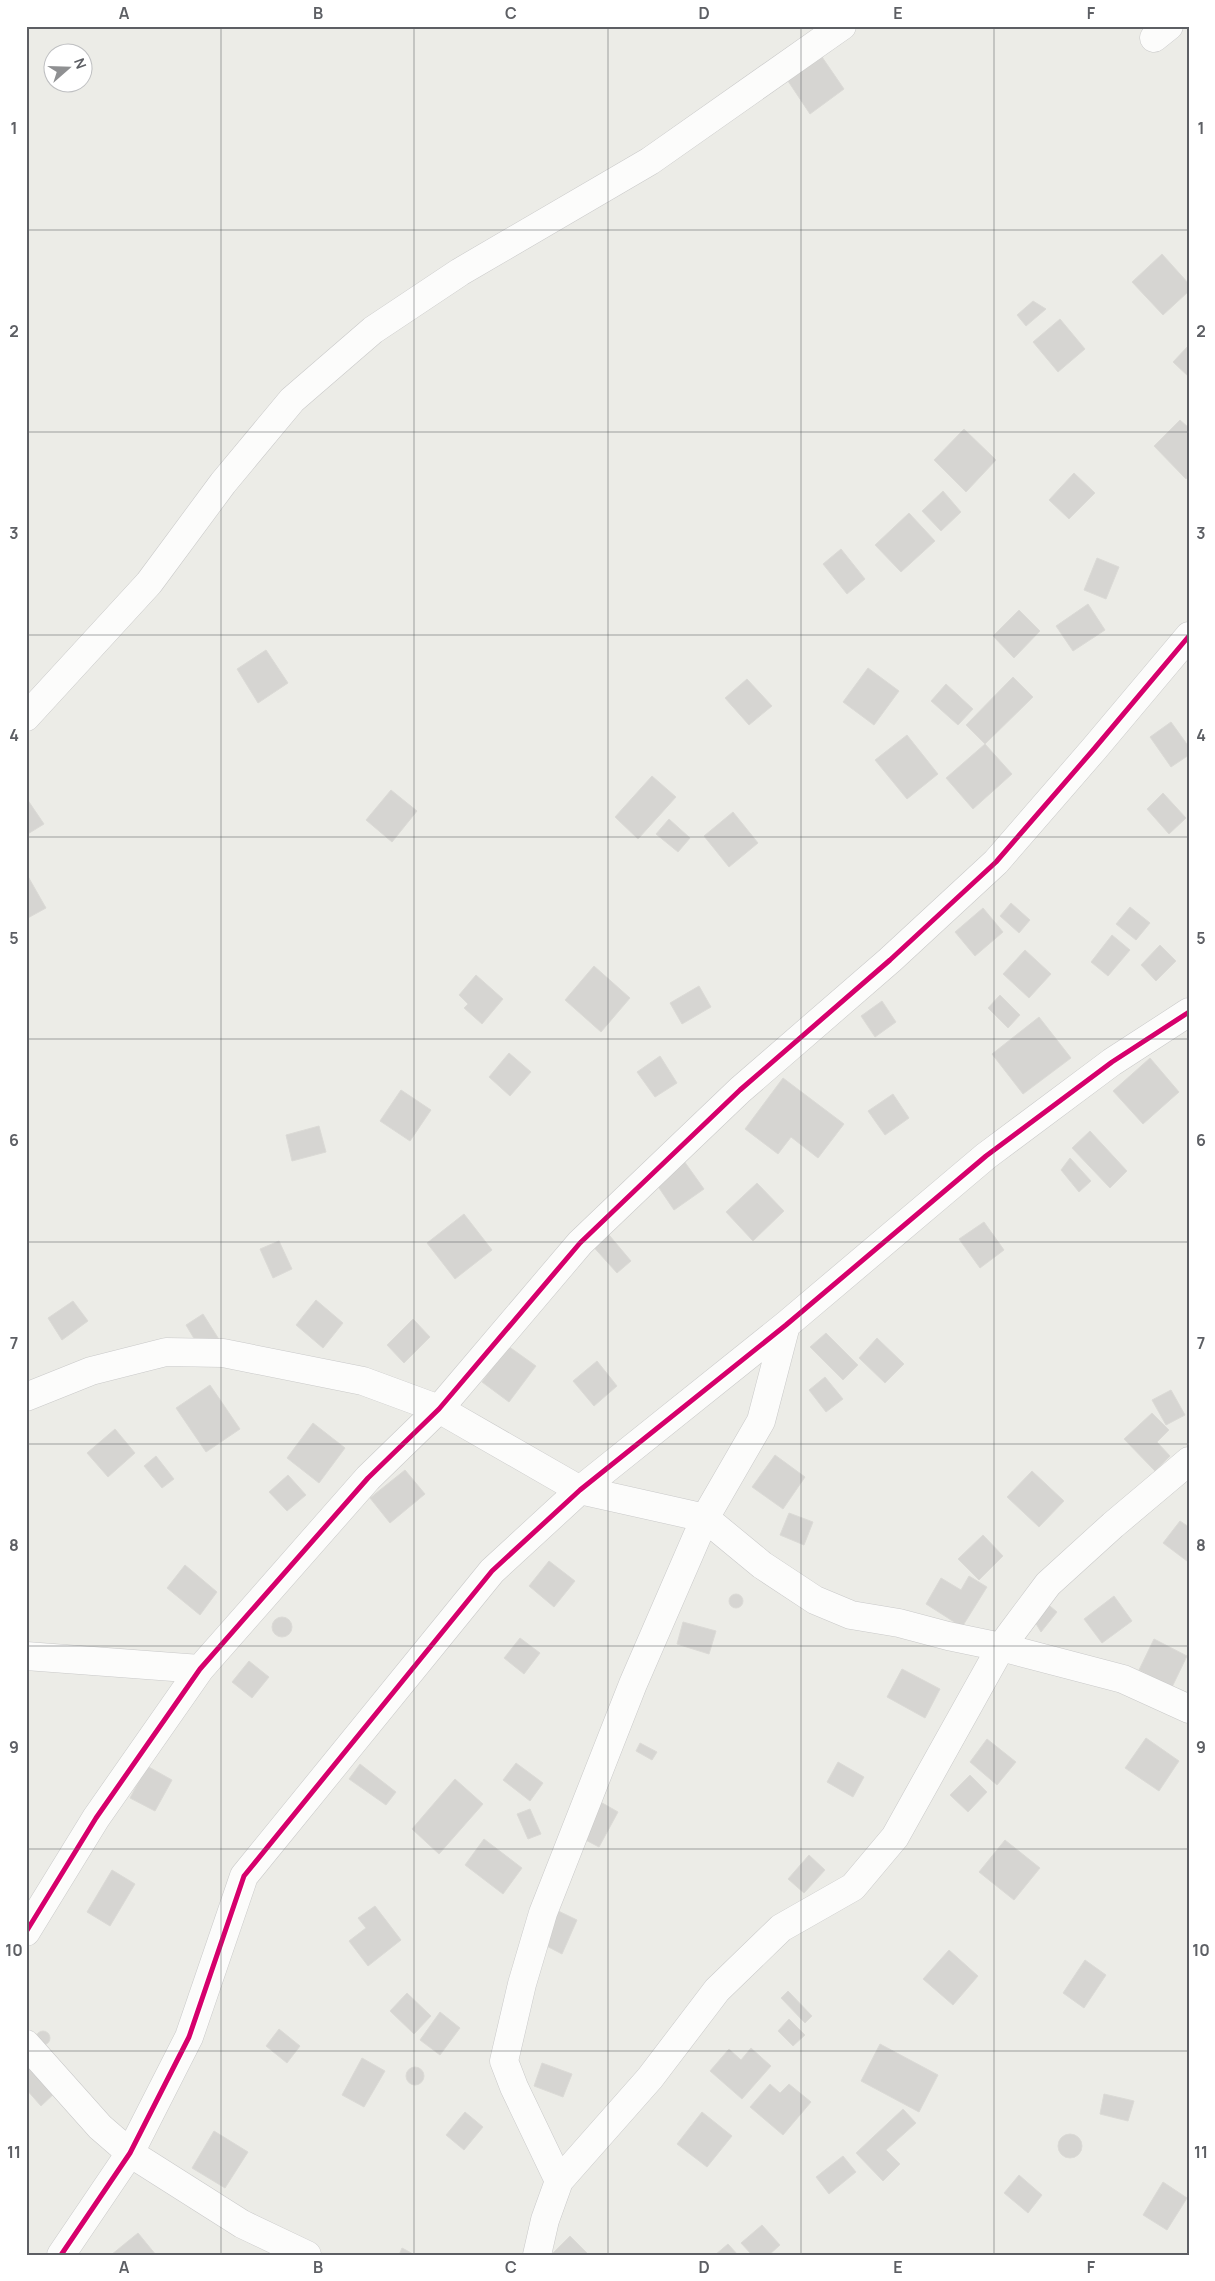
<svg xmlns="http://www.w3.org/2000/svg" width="1215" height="2281" font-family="Manrope,sans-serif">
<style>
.building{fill:#d6d5d2;stroke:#dbdad6}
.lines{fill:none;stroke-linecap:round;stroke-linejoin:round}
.minor-casing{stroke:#c9c9c9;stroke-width:29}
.minor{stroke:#fcfcfb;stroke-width:28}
.cycleway-casing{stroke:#fff;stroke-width:8}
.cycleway{stroke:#d6006c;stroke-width:5}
.grid{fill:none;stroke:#5d5f64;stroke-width:1;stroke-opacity:0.55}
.neatline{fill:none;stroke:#5d5f64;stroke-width:2}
.grid-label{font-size:16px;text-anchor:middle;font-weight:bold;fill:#5d5f64}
</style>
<rect width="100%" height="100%" fill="#ecece7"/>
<path class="building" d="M822,57L844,89L810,114L788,81Z
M1162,254L1189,284V291L1163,315L1132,282Z
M1033,301L1046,309L1026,326L1017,315Z
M1060,319L1085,349L1058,372L1033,342Z
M1189,345V377L1173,362Z
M1180,420L1189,428V476L1186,479L1154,446Z
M964,429L996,460L966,492L934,460Z
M1074,473L1095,493L1069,519L1049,500Z
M943,491L961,512L941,531L922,511Z
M909,513L935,541L901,572L875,545Z
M841,549L865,579L847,594L823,564Z
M1097,558L1119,567L1106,599L1084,590Z
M1088,604L1105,630L1073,651L1056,626Z
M1019,610L1040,631L1014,658L993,636Z
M266,650L288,683L258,703L237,669Z
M868,668L899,691L874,725L843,702Z
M1013,677L1033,697L985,744L966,725Z
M747,679L772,706L749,725L725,698Z
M946,684L973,709L958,725L931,701Z
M1171,722L1189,747V755L1171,767L1150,737Z
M907,735L938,774L907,799L875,760Z
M985,744L1012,774L973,809L946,778Z
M652,776L676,797L638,839L615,817Z
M391,790L417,811L392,842L366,820Z
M1163,793L1186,818L1169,834L1147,809Z
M27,799L44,824L26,835V800Z
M733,812L758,843L729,867L704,836Z
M669,819L690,838L678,852L656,834Z
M26,873L46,908L26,919Z
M1011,903L1030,920L1019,933L1000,916Z
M1130,907L1150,923L1136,940L1116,924Z
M983,908L1003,932L975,956L955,932Z
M1112,935L1130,950L1108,976L1091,962Z
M1160,945L1176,961L1156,981L1141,965Z
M1025,950L1051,974L1029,998L1003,974Z
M594,966L630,998L601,1032L565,1000Z
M476,975L503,999L482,1024L464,1008L468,1004L459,995Z
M699,986L711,1007L682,1024L670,1003Z
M1000,995L1020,1015L1008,1028L988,1008Z
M882,1001L896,1022L875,1037L861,1016Z
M1039,1017L1071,1058L1023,1094L992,1054Z
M509,1053L531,1072L510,1096L489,1077Z
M660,1056L677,1083L655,1097L637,1072Z
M1150,1058L1179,1092L1143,1124L1113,1091Z
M783,1078L844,1124L818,1158L791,1137L778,1154L745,1129Z
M401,1090L431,1110L410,1141L380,1121Z
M893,1094L909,1118L885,1135L868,1111Z
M319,1126L326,1152L292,1161L286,1135Z
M1090,1131L1127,1171L1110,1188L1072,1148Z
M1070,1158L1091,1181L1079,1192L1061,1170Z
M684,1161L704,1189L674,1210L655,1182Z
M757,1183L784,1211L753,1241L726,1212Z
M464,1214L492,1250L455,1279L427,1243Z
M984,1222L1004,1250L980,1268L959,1239Z
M604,1229L631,1261L617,1273L589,1242Z
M279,1241L292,1269L273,1278L260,1249Z
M316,1300L343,1323L323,1348L296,1325Z
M73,1301L88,1321L62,1340L48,1318Z
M203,1314L220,1341L202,1352L186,1325Z
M413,1319L430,1337L404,1363L387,1345Z
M826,1333L858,1365L843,1380L810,1347Z
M877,1338L904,1364L885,1383L859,1358Z
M508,1346L536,1366L509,1402L482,1382Z
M597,1361L617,1386L594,1406L573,1381Z
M825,1377L843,1399L826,1412L809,1390Z
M210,1385L240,1429L206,1452L176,1408Z
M1171,1390L1185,1415L1166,1425L1152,1400Z
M1152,1413L1169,1430L1157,1442L1170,1456L1155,1471L1124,1439Z
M313,1423L345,1448L319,1483L287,1458Z
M115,1429L135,1453L108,1477L87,1453Z
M775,1455L805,1477L783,1509L752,1487Z
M156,1456L174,1479L162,1488L144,1466Z
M405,1470L425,1494L390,1523L370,1498Z
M1032,1471L1064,1501L1039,1527L1007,1497Z
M288,1475L306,1495L287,1511L269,1492Z
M789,1513L813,1522L804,1545L780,1535Z
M1180,1521L1189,1527L1187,1561L1163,1543Z
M983,1535L1003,1556L979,1580L958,1559Z
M549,1561L575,1581L554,1607L529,1586Z
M185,1565L217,1592L200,1615L167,1588Z
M969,1576L987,1587L962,1627L926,1604L941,1578L961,1590Z
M729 1601a7 7 0 1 1 14 0a7 7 0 1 1-14 0Z
M1114,1596L1132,1621L1102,1643L1084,1619Z
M1044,1601L1057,1612L1041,1632L1032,1617Z
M272 1627a10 10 0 1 1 20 0a10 10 0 1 1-20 0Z
M683,1622L716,1631L709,1654L677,1644Z
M520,1638L540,1653L524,1674L504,1658Z
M1154,1639L1187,1656L1172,1687L1139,1670Z
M249,1661L269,1677L252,1698L232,1682Z
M902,1669L940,1689L925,1718L887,1697Z
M1146,1738L1179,1761L1159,1791L1125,1768Z
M987,1739L1016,1762L997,1785L970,1762Z
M640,1743L657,1752L652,1760L636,1751Z
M838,1762L864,1777L853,1797L827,1782Z
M516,1763L543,1783L530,1801L503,1780Z
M360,1764L396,1792L386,1805L349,1779Z
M147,1766L172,1780L155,1811L130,1798Z
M970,1775L987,1792L968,1812L950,1795Z
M455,1779L483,1804L439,1854L412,1829Z
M597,1800L618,1812L599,1847L578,1836Z
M530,1809L541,1834L528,1839L517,1814Z
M484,1839L522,1868L503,1894L465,1865Z
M1005,1840L1040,1868L1014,1900L979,1872Z
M809,1855L825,1870L804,1893L788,1879Z
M112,1870L135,1884L110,1926L87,1912Z
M375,1906L401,1940L368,1966L349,1941L366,1928L358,1918Z
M552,1908L577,1920L562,1954L537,1941Z
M949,1950L978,1976L953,2005L923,1979Z
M1085,1960L1106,1975L1084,2008L1063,1993Z
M788,1991L812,2016L805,2023L781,1998Z
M407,1993L431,2016L414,2034L390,2011Z
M440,2012L460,2028L440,2055L420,2040Z
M789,2019L805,2035L793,2046L778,2031Z
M279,2029L300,2046L287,2063L266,2046Z
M36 2038a7 7 0 1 1 14 0a7 7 0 1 1-14 0Z
M880,2044L938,2075L919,2112L861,2081Z
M751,2048L771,2066L742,2099L710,2071L729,2049L741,2060Z
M362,2058L385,2071L364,2107L342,2095Z
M32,2062L58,2090L41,2106L26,2089V2067Z
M542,2063L572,2074L563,2097L534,2086Z
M406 2076a9 9 0 1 1 18 0a9 9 0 1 1-18 0Z
M770,2084L780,2093L789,2084L811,2102L783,2135L750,2107Z
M1104,2094L1134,2101L1128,2121L1100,2114Z
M903,2109L916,2123L886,2150L900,2164L883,2181L856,2153Z
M465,2112L483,2127L464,2150L446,2135Z
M702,2112L732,2136L707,2167L677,2144Z
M214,2131L248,2152L225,2188L192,2168Z
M1058 2146a12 12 0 1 1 24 0a12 12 0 1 1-24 0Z
M843,2156L856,2172L829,2194L816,2177Z
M1019,2175L1042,2195L1028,2213L1004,2193Z
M1163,2182L1187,2198L1167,2230L1143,2215Z
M762,2225L780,2245L769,2255H752L741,2243Z
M138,2233L156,2255H111Z
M570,2236L589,2255H551Z
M728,2244L738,2255H715Z
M402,2248L415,2255H399Z"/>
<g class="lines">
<g class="minor-casing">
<path id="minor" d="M1154,38L1169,26
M26,717L149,583L223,483L292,400L373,330L460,272L650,161L842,26
M26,1397L91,1371L166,1352L223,1353L363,1381L439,1409L580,1490L705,1518L762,1565L815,1600L851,1615L899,1623L948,1636L1001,1647L1123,1679L1189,1709
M26,1656L200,1669
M26,1932L96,1818L200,1669L368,1478L439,1409L580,1243L740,1090L890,960L996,862L1094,749L1189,636
M26,2044L100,2127L130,2153L242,2224L307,2255
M559,2181L650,2078L717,1990L781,1928L853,1887L895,1837L1001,1647L1048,1584L1113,1525L1189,1461
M61,2255L130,2153L189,2037L244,1876L492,1571L580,1490L786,1325L986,1156L1112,1062L1189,1012
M537,2255L545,2220L559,2181L514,2087L504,2061L522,1984L543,1913L633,1684L705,1518L761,1421L786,1325"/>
</g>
<use href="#minor" class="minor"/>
<g class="cycleway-casing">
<path id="cycleway" d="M26,1932L96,1818L200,1669L368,1478L439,1409L580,1243L740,1090L890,960L996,862L1094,749L1189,636
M61,2255L130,2153L189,2037L244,1876L492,1571L580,1490L786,1325L986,1156L1112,1062L1189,1012"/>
</g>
<use href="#cycleway" class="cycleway"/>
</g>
<path class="grid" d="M221,26V2255M414,26V2255M608,26V2255M801,26V2255M994,26V2255M26,230H1189M26,432H1189M26,635H1189M26,837H1189M26,1039H1189M26,1242H1189M26,1444H1189M26,1646H1189M26,1849H1189M26,2051H1189"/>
<rect width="1215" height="2281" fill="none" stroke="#ffffff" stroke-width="55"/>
<g transform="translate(68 68) rotate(70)"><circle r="24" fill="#ffffff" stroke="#bebfc1"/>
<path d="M0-4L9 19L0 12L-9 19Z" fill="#8f9092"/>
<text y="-8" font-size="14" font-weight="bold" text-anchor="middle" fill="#5d5f64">N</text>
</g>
<rect x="28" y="28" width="1160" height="2226" class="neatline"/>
<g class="grid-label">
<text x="124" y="19">A</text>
<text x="318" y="19">B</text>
<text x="511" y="19">C</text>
<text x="704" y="19">D</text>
<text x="898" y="19">E</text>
<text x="1091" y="19">F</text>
<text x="14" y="134">1</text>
<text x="1201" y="134">1</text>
<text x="14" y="337">2</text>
<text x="1201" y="337">2</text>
<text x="14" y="539">3</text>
<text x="1201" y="539">3</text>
<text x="14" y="741">4</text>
<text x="1201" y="741">4</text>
<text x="14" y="944">5</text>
<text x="1201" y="944">5</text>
<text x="14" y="1146">6</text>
<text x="1201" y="1146">6</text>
<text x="14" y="1349">7</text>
<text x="1201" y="1349">7</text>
<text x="14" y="1551">8</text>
<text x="1201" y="1551">8</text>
<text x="14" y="1753">9</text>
<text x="1201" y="1753">9</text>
<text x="14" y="1956">10</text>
<text x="1201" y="1956">10</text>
<text x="14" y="2158">11</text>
<text x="1201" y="2158">11</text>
<text x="124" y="2273">A</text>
<text x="318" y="2273">B</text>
<text x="511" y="2273">C</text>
<text x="704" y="2273">D</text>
<text x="898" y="2273">E</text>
<text x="1091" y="2273">F</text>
</g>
</svg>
